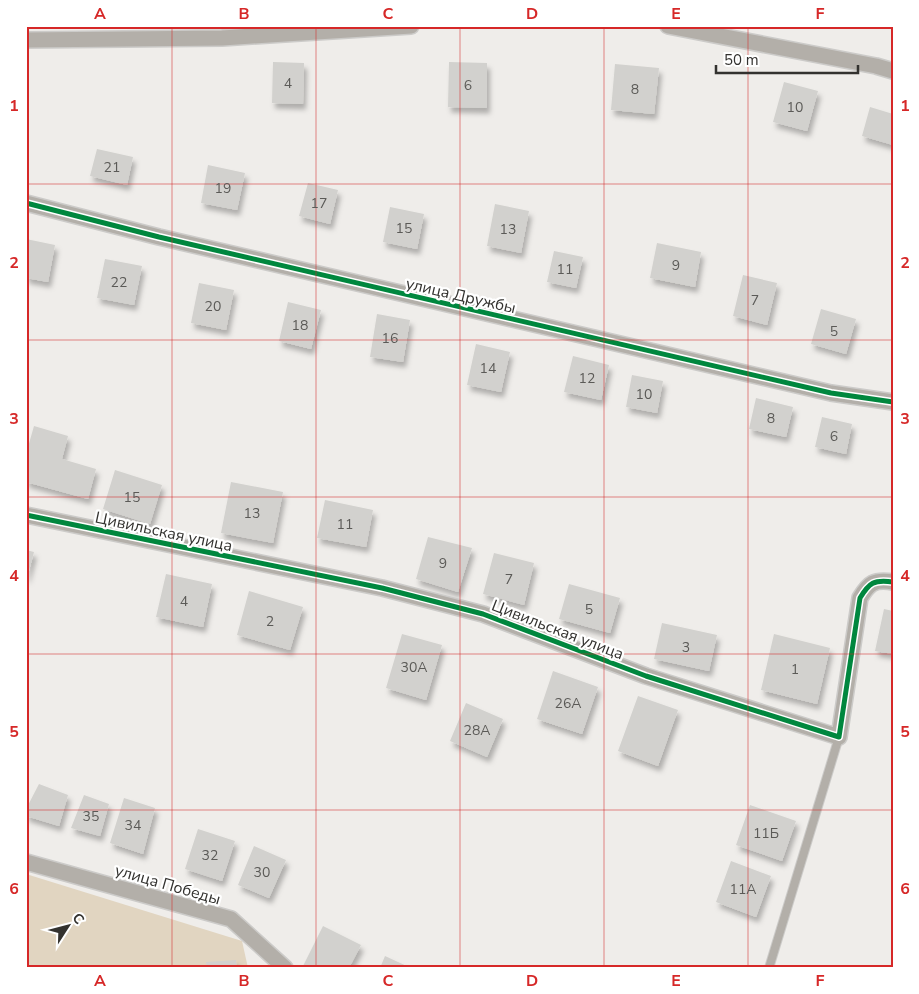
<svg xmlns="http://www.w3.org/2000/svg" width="919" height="994" font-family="'Nunito Sans',sans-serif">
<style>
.green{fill:#e1d5c1}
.building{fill:#d2d1ce;filter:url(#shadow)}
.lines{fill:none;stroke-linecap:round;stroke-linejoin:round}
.service-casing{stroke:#cccbc9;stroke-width:10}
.minor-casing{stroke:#cccbc9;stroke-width:18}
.service{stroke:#b3afa9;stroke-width:8}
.minor{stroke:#b3afa9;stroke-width:15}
.cycleway-casing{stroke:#fff;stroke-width:8}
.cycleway{stroke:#00873e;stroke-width:5}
.grid{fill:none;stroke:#d62828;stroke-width:1;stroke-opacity:0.55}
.labels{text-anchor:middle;stroke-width:4.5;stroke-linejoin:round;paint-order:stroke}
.number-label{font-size:14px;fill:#5b5a57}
.street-label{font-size:16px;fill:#33322f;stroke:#fff}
.neatline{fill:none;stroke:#d62828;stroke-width:2}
.grid-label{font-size:16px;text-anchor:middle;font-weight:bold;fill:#d62828}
</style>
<defs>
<filter id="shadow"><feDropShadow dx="3" dy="5.5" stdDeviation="2.5" flood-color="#0004"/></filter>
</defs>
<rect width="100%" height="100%" fill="#efedea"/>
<path class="green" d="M26,874L242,941L248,968H26Z"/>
<path class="building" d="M273,62L304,63L303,104L272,103Z
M449,62L487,63V108L448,107Z
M615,64L659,68L654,114L611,110Z
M784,82L818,91L807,131L773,122Z
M870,107L893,114V145L862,136Z
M97,149L133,157L127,185L90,176Z
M208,165L245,173L237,210L201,203Z
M308,183L338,190L330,224L299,216Z
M495,204L529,211L521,253L487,246Z
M390,207L424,214L417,249L383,242Z
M26,239L55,245L48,282L26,278Z
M657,243L701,252L695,287L650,278Z
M554,251L583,257L576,288L547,282Z
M105,259L142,266L134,305L97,298Z
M743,275L777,283L767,325L733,316Z
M199,283L234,290L226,330L191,323Z
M288,302L321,310L311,349L279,341Z
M821,309L856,319L846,354L811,344Z
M377,314L410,320L403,362L370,357Z
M476,344L510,352L501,392L467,385Z
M573,356L609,365L601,400L564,392Z
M632,375L663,381L657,413L626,407Z
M756,398L793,407L786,437L749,429Z
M822,417L852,424L846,454L815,447Z
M34,426L68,436L62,459L96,469L88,499L26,482V454Z
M115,470L162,485L150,524L103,509Z
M231,482L283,492L273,543L221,533Z
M325,500L373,510L366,547L317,538Z
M428,537L472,548L458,592L416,579Z
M26,550L34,552L27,578H26Z
M494,553L534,563L524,605L483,594Z
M166,574L212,584L203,627L156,617Z
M569,584L620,598L610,633L559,619Z
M249,591L303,607L290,650L237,635Z
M884,609L893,611V654L875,651Z
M662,623L717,635L709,671L654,659Z
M402,634L442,645L426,700L386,688Z
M774,634L830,648L817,704L761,690Z
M553,671L598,687L582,734L537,719Z
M638,696L678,710L658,766L618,751Z
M466,703L503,719L487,757L450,741Z
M39,784L68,795L59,826L26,816V809Z
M84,795L109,804L100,836L71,828Z
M124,798L155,808L143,854L110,843Z
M750,805L796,821L782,861L736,845Z
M198,829L235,841L222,881L185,869Z
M254,846L286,860L269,898L238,885Z
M731,861L771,876L756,917L716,902Z
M323,926L361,945L349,968H302Z
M385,956L411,968H380Z
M236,960L237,968H207L206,962Z"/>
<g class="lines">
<g class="service-casing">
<path id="service" d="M769,968L839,737"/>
</g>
<g class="minor-casing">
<path id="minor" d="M668,26L876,66L893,71
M26,40L222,38L411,26
M26,203L159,237L831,393L893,402
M26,515L382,588L483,614L646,676L839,737L860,598C869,583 874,579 893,582
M26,862L231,919L285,968"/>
</g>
<use href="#service" class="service"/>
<use href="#minor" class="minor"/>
<g class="cycleway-casing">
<path id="cycleway" d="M26,203L159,237L831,393L893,402
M26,515L382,588L483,614L646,676L839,737L860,598C869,583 874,579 893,582"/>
</g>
<use href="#cycleway" class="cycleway"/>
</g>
<path class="grid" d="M172,26V968M316,26V968M460,26V968M604,26V968M748,26V968M26,184H893M26,340H893M26,497H893M26,654H893M26,810H893"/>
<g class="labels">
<g class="number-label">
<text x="288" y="88">4</text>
<text x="468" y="90">6</text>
<text x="635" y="94">8</text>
<text x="795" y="112">10</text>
<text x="112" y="172">21</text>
<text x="223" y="193">19</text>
<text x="319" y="208">17</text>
<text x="404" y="233">15</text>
<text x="508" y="234">13</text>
<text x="676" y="270">9</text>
<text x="565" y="274">11</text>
<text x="119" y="287">22</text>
<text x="755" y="305">7</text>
<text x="213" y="311">20</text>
<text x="300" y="330">18</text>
<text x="834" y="336">5</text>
<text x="390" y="343">16</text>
<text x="488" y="373">14</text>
<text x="587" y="383">12</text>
<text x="644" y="399">10</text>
<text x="771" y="423">8</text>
<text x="834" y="441">6</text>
<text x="132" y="502">15</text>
<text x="252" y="518">13</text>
<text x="345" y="529">11</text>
<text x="443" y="568">9</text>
<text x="509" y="584">7</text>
<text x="184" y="606">4</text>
<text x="589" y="614">5</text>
<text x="270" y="626">2</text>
<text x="686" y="652">3</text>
<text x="414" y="672">30А</text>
<text x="795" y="674">1</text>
<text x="568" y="708">26А</text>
<text x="477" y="735">28А</text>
<text x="91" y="821">35</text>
<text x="133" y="830">34</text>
<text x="766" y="838">11Б</text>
<text x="210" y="860">32</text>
<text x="262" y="877">30</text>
<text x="743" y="894">11А</text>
</g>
<g class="street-label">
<text transform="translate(461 295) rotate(13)" y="6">улица Дружбы</text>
<text transform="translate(164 531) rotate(12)" y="6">Цивильская улица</text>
<text transform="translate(558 629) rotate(21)" y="6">Цивильская улица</text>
<text transform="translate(168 884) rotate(16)" y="6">улица Победы</text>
</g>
</g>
<rect width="919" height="994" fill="none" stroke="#ffffff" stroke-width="55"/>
<g transform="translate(68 926) rotate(54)" stroke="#ffffff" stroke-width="4" paint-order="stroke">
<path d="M0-4L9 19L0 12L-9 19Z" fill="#33322f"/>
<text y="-8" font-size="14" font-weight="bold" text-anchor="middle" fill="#33322f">С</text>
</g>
<path d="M716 65v8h142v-8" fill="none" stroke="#33322f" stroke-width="2.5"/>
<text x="724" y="65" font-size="15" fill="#33322f" stroke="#ffffff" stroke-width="4" paint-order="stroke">50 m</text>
<rect x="28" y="28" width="864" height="938" class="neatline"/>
<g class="grid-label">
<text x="100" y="19">A</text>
<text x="244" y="19">B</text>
<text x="388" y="19">C</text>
<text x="532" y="19">D</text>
<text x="676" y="19">E</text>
<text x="820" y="19">F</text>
<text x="14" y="111">1</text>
<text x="905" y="111">1</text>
<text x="14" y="268">2</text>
<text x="905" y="268">2</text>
<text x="14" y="424">3</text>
<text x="905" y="424">3</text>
<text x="14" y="581">4</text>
<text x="905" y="581">4</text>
<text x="14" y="737">5</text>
<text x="905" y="737">5</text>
<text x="14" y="894">6</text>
<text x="905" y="894">6</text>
<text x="100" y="986">A</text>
<text x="244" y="986">B</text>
<text x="388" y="986">C</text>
<text x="532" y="986">D</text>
<text x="676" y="986">E</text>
<text x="820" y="986">F</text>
</g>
</svg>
